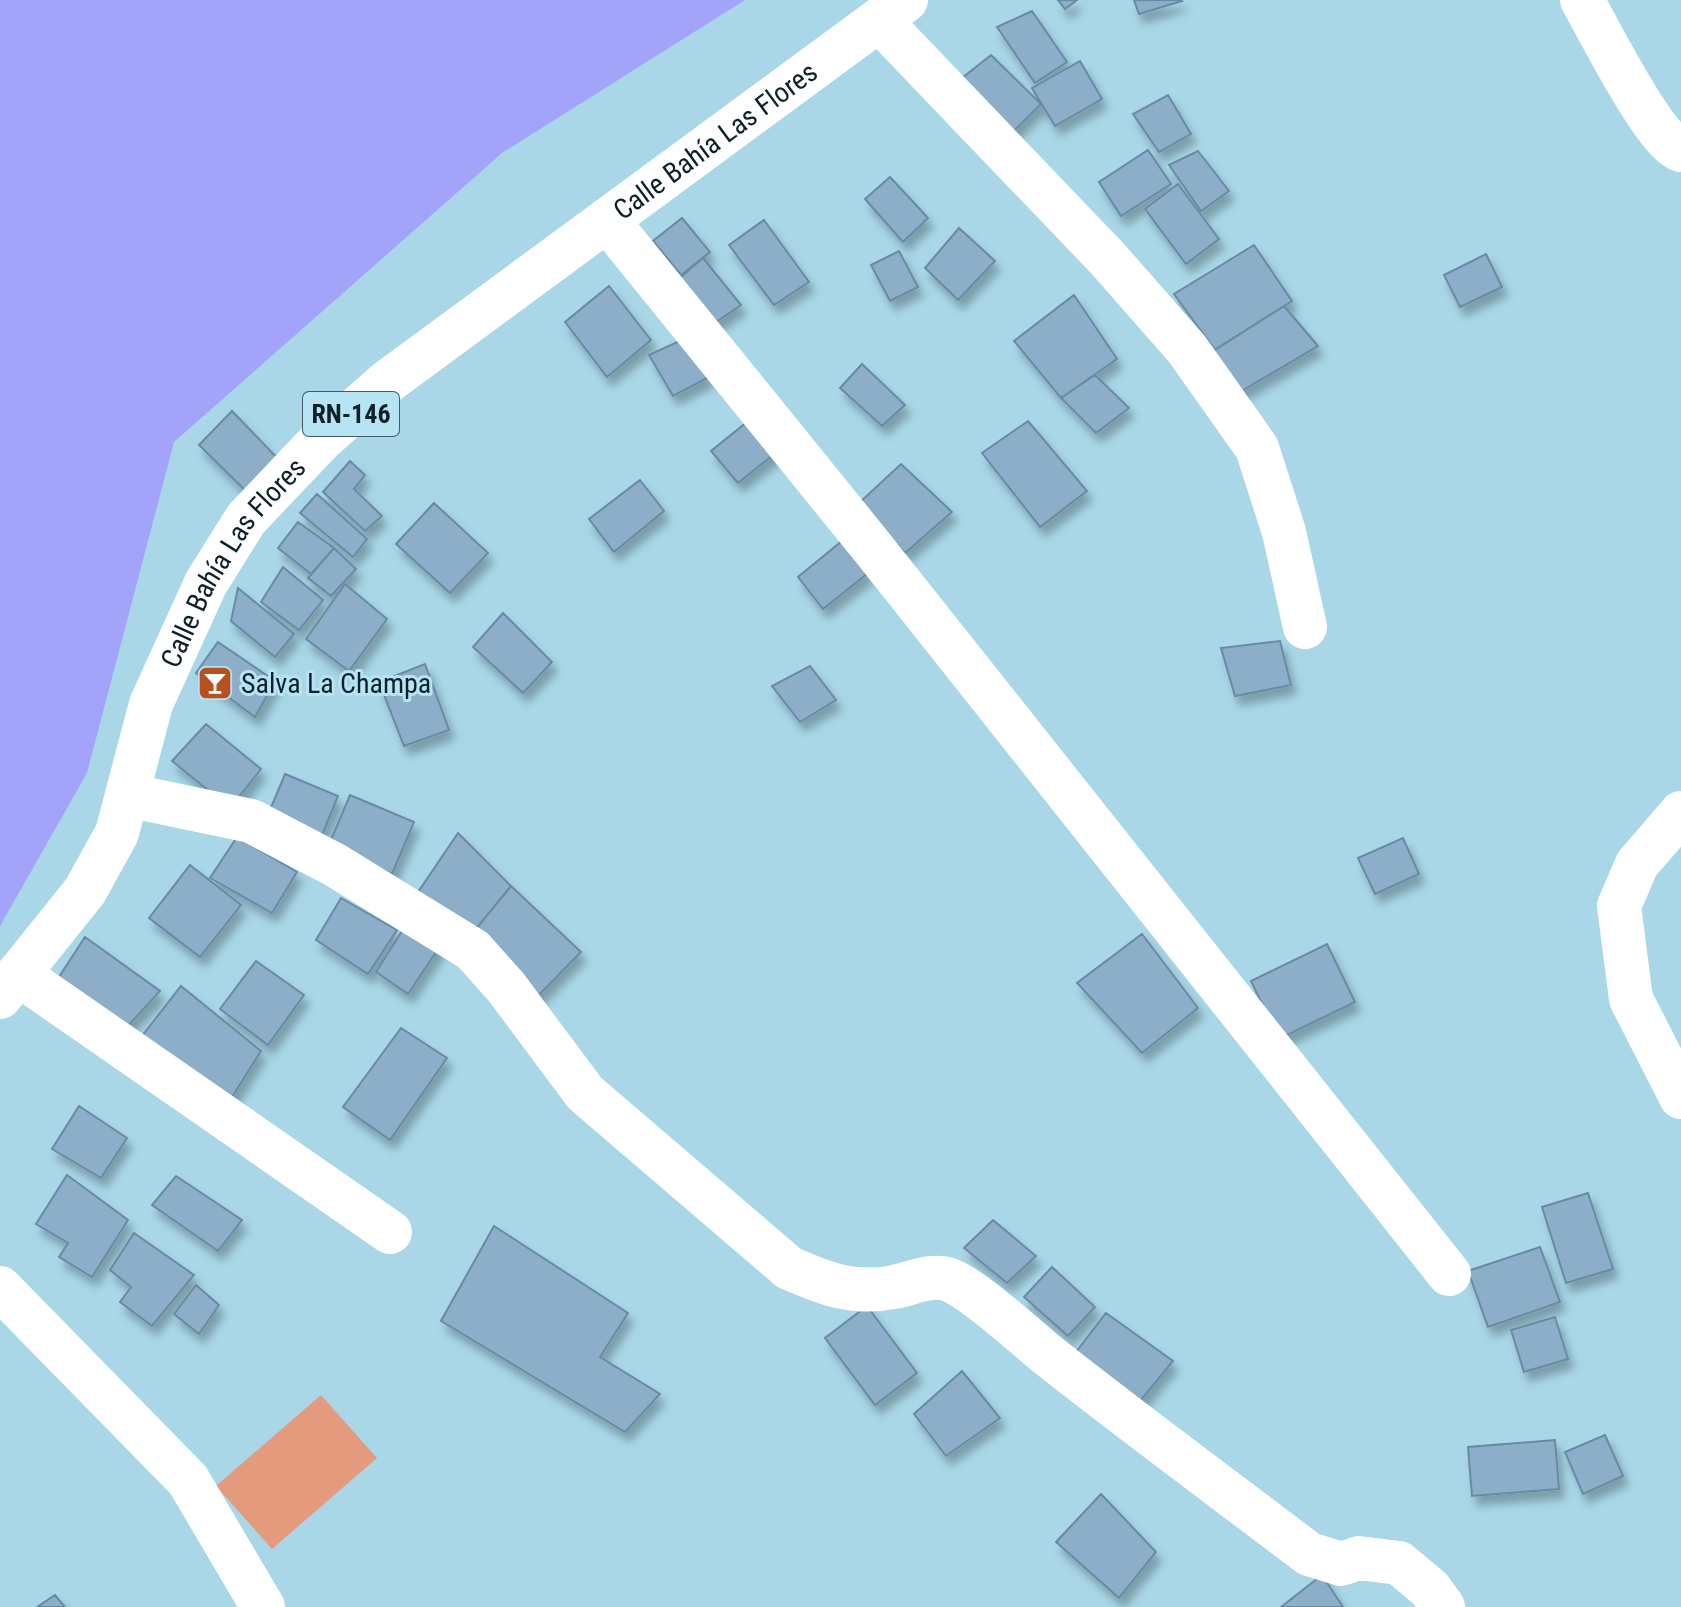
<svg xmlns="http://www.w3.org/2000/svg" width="1681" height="1607" font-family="'Roboto Condensed',sans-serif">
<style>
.green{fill:#e49a7c}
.water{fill:#a3a3fa}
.building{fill:#8caec9;stroke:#698aa3;stroke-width:2;filter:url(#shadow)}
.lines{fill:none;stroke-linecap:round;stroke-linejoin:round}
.minor{stroke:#fff;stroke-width:44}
.major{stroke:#fff;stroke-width:44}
.labels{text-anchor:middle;stroke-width:6;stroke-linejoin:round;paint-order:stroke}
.shield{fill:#b6e4f5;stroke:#415c66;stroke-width:2}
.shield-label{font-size:26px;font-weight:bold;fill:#0f2128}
.street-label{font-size:28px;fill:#0f2128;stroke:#b6e4f5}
.poi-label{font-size:28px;fill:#0f2128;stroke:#b6e4f5;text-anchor:start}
</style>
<defs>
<filter id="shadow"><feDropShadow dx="5" dy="9" stdDeviation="4" flood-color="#0004"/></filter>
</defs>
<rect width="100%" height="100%" fill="#a9d7e8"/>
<path class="green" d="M321,1395L377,1458L272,1549L216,1486Z"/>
<path class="water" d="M0,0H745L502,153L174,442L87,773L0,926Z"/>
<path class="building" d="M1058,0H1077L1065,9Z
M1134,0H1181L1182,1L1139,14Z
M1032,11L1067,62L1035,83L997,27Z
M991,55L1041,104L1002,143L952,86Z
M1080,61L1102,99L1055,126L1032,88Z
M1168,95L1191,134L1159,152L1133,114Z
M1148,150L1171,184L1121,216L1099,182Z
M1198,151L1229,191L1201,211L1169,165Z
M890,177L928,218L903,242L865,199Z
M1178,184L1219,239L1186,264L1145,209Z
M682,218L710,252L681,275L653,241Z
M764,220L809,282L774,305L729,245Z
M959,228L995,261L958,300L925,268Z
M1254,245L1292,301L1215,350L1174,294Z
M899,251L918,287L890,301L871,265Z
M1486,254L1502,287L1460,307L1444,275Z
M703,258L741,305L702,332L667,289Z
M609,286L651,340L607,377L565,322Z
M1074,295L1117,359L1061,398L1014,341Z
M1284,306L1318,346L1235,395L1205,356Z
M686,338L709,377L673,396L649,355Z
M862,364L905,405L882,426L840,388Z
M1095,375L1129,408L1096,433L1061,398Z
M232,411L284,465L252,497L199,445Z
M752,418L779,450L738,483L711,451Z
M1028,421L1087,491L1040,527L982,453Z
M350,461L365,475L354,489L382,516L365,531L323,492Z
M901,464L952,512L905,553L858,504Z
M640,480L664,511L614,552L589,519Z
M317,494L367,539L353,557L300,513Z
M434,503L488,553L450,593L396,544Z
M298,522L334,548L311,574L278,548Z
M842,541L868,573L823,609L798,577Z
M334,548L356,569L331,596L308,578Z
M283,567L323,600L299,630L261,602Z
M345,584L387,619L349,671L306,639Z
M238,588L294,634L275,657L231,621Z
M503,613L552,662L523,693L473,647Z
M1280,641L1291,685L1235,696L1221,648Z
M218,642L275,681L255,717L196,673Z
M425,664L449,730L404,746L379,682Z
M810,666L836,700L800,722L772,686Z
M206,724L261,769L230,808L172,761Z
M285,774L338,796L320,840L267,817Z
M350,795L414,822L392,874L328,847Z
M458,833L511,886L471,935L412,901Z
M237,837L297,872L272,913L210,878Z
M1403,838L1419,874L1375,894L1358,858Z
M190,865L241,905L200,957L149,918Z
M511,886L581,952L536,998L471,935Z
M341,898L397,930L368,974L316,940Z
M409,920L442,943L408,994L376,972Z
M1142,934L1198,1008L1142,1053L1077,983Z
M85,937L160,991L128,1026L57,980Z
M1327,944L1355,1002L1279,1039L1251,981Z
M256,961L304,995L268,1045L220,1009Z
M181,986L261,1051L227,1105L138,1041Z
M401,1028L447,1058L390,1140L343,1107Z
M79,1106L127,1138L101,1178L52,1149Z
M67,1175L128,1220L92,1277L59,1257L68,1243L36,1224Z
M176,1176L242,1220L218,1251L152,1205Z
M1588,1193L1613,1269L1566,1283L1542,1207Z
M993,1220L1036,1256L1007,1283L964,1248Z
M494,1226L628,1313L600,1357L660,1394L625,1432L441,1321Z
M134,1233L194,1275L152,1326L120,1302L131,1287L110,1270Z
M1540,1247L1560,1302L1488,1327L1468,1271Z
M1052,1267L1095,1307L1068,1336L1024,1297Z
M196,1285L219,1305L199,1334L174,1314Z
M867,1306L917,1373L875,1405L825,1338Z
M1106,1313L1173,1361L1132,1411L1069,1361Z
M1555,1317L1568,1359L1524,1372L1511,1330Z
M962,1371L1000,1418L946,1456L914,1414Z
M1605,1435L1623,1476L1583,1494L1565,1452Z
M1555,1440L1559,1489L1472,1496L1468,1447Z
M1101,1494L1156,1552L1119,1598L1056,1542Z
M1322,1575L1343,1607H1281Z
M55,1595L65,1607H37Z"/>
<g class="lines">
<path class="minor" d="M1582,0C1598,28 1656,144 1681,150
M879,20L1107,258L1187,349L1257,448L1284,532L1305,627
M607,220L876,552L1449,1274
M127,795L251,821L335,865L473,950L506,987L585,1093L789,1268C826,1284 853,1295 894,1287C911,1284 929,1274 947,1279C972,1287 1022,1334 1044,1352C1131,1421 1221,1487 1309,1554L1341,1564L1359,1558L1399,1563L1430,1589L1443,1607
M1681,813L1637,864L1619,906L1631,999L1681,1097
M18,974L390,1232
M0,1288L188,1480L263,1607"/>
<path class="major" id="s1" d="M0,997L85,891L117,833L151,704L206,583L246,519L321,440L387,382L906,0"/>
</g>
<defs>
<g id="bar-square" transform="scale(1.8)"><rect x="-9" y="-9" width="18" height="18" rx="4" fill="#b65122" stroke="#b6e4f5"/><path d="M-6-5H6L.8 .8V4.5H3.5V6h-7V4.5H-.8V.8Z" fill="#fff"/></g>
</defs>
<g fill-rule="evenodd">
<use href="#bar-square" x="215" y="683"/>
</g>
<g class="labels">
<rect class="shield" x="303" y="392" width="96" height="44" rx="6"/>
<g class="shield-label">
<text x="351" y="423">RN-146</text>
</g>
<g class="street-label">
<text dy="10" stroke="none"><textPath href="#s1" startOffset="1148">Calle Bahía Las Flores</textPath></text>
<text dy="10" stroke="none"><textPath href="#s1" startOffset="500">Calle Bahía Las Flores</textPath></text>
</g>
<g class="poi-label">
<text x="241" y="693">Salva La Champa</text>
</g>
</g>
</svg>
